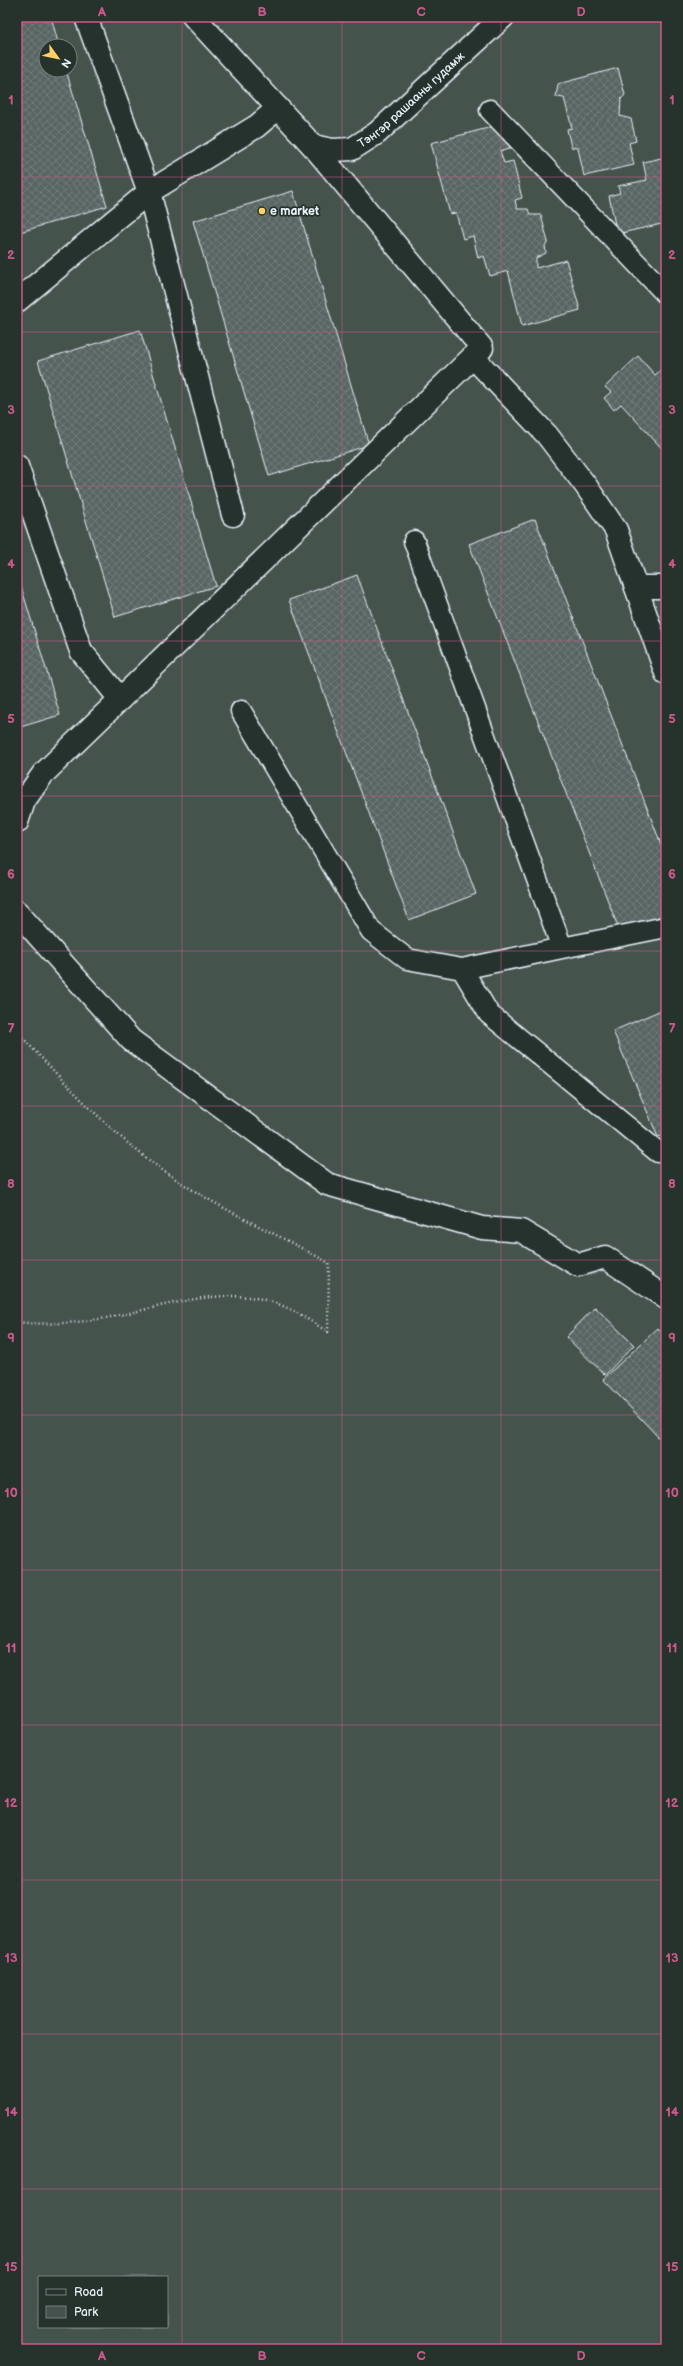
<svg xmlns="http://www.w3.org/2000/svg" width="683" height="2366" font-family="'Balsamiq Sans',sans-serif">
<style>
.green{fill:#45524e;stroke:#96a2a3;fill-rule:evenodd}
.building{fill:url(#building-cross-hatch);stroke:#e8f1f8}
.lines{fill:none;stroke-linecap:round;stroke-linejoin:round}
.service-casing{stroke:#e8f1f8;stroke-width:23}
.minor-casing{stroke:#e8f1f8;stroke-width:25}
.path{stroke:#e8f1f8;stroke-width:2.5;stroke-dasharray:1 3;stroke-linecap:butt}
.service{stroke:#26332d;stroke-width:20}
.minor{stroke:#26332d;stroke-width:22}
.grid{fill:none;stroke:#cd598a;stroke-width:1;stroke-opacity:0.55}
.poi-dot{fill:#ffd166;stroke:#26332d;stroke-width:1.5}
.labels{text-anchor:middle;stroke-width:3.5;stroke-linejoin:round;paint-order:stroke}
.street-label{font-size:12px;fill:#e8f1f8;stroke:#26332d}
.poi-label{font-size:12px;font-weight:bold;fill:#e8f1f8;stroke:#26332d;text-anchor:start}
.neatline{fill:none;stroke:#cd598a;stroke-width:1.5}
.grid-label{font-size:13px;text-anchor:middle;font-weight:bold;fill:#cd598a}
</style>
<defs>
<pattern id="building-cross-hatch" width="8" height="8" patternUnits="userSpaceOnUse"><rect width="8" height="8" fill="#596563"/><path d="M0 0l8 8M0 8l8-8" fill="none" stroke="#717c7a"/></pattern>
</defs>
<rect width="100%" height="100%" fill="#2e3b35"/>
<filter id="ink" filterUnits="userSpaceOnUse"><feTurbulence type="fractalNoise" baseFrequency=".025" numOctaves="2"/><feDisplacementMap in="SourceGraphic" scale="8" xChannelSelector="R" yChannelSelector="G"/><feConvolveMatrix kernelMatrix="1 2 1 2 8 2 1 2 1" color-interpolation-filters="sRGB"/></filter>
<g filter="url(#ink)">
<path class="green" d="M17,17H666V2349H17ZM46,46H70V70H46ZM39,2277H167V2327H39Z"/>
<path class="building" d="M17,17H51L59,46H46V70H66L107,206L17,233Z
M618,68L625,95L621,99L620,116L631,119L636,141L629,143L634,165L584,176L578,148L571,147L567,129L572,128L564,98L556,97L558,84Z
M503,124L510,148L500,151L504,163L513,161L522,198L515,200L517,209H528L530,215H541L548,242L545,245L546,253L536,258V268L566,260L580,310L522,326L508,271L490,276L484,256L478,258L473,236L463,239L456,213L450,214L431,143Z
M666,157V223L617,234L609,196L620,193L618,186L647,180L643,162Z
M293,191L369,445L269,476L193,221Z
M140,330L216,586L115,617L38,361Z
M638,356L655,375L666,365V453L621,404L614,410L604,398L611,392L605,387Z
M535,519L666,857V914L620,932L469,544Z
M17,573L60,715L17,728Z
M357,575L476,894L409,920L289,600Z
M666,1008V1134L658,1137L613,1031Z
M595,1307L634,1345L605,1375L566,1337Z
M658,1328L666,1336V1436L661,1440L603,1379Z"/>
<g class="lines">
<g class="service-casing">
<path id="service" d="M490,110L666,294
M414,541L562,948L666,927
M241,711L371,931L407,959L462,969L562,948
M462,969L489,1014L658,1152"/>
</g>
<g class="minor-casing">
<g id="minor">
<path d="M86,17L149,192L233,515"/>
<path id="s1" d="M194,17L313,146L332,150L352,149L377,133L503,17"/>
<path d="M17,301L149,192L257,126L278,108"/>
<path d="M473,357L547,435L586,486L616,530L666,673"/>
<path d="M17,466L81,651L120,699"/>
<path d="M636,587H666"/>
<path d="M17,822L24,801L43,774L482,348L313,146"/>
<path d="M17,912L131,1040L327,1184L482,1228L521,1231L578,1265L605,1257L666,1298"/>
</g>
</g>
<path class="path" d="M17,1032C64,1081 108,1132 164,1171C216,1208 274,1232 329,1263L328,1332C310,1321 292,1308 272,1302C225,1287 171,1304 125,1314C90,1322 53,1326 17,1322"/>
<use href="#service" class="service"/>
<use href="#minor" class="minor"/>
</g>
</g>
<path class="grid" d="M182,17V2349M342,17V2349M501,17V2349M17,177H666M17,332H666M17,486H666M17,641H666M17,796H666M17,951H666M17,1106H666M17,1260H666M17,1415H666M17,1570H666M17,1725H666M17,1880H666M17,2034H666M17,2189H666"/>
<circle class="poi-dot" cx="262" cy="211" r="4"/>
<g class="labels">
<g class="street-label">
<text dy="4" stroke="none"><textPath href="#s1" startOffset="292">Тэнгэр рашааны гудамж</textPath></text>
</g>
<g class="poi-label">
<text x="270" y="215">e market</text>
</g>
</g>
<rect width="683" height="2366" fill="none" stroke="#26332d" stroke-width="44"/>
<rect x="38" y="2276" width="130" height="52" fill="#26332d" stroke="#747f7e"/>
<rect x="46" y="2289" width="20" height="6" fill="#26332d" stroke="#747f7e"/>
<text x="74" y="2296" font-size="12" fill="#e8f1f8">Road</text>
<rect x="46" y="2306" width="20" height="12" fill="#45524e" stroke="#747f7e"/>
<text x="74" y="2316" font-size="12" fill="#e8f1f8">Park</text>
<g transform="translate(58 58) rotate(123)"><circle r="19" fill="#26332d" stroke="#747f7e"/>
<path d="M0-3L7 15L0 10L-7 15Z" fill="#ffd166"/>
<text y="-6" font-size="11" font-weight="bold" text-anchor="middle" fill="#e8f1f8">N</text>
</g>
<rect x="22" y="22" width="639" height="2322" class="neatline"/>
<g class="grid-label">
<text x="102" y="16">A</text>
<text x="262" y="16">B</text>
<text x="421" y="16">C</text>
<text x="581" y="16">D</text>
<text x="11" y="104">1</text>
<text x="672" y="104">1</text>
<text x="11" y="259">2</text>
<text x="672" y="259">2</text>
<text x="11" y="414">3</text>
<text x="672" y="414">3</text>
<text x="11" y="568">4</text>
<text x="672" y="568">4</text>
<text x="11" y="723">5</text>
<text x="672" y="723">5</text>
<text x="11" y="878">6</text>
<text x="672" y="878">6</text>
<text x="11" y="1033">7</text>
<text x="672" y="1033">7</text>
<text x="11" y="1188">8</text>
<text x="672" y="1188">8</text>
<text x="11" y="1342">9</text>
<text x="672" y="1342">9</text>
<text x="11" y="1497">10</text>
<text x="672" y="1497">10</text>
<text x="11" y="1652">11</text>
<text x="672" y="1652">11</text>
<text x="11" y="1807">12</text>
<text x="672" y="1807">12</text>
<text x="11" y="1962">13</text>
<text x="672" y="1962">13</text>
<text x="11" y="2116">14</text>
<text x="672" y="2116">14</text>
<text x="11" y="2271">15</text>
<text x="672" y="2271">15</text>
<text x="102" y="2360">A</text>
<text x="262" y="2360">B</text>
<text x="421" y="2360">C</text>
<text x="581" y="2360">D</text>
</g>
</svg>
